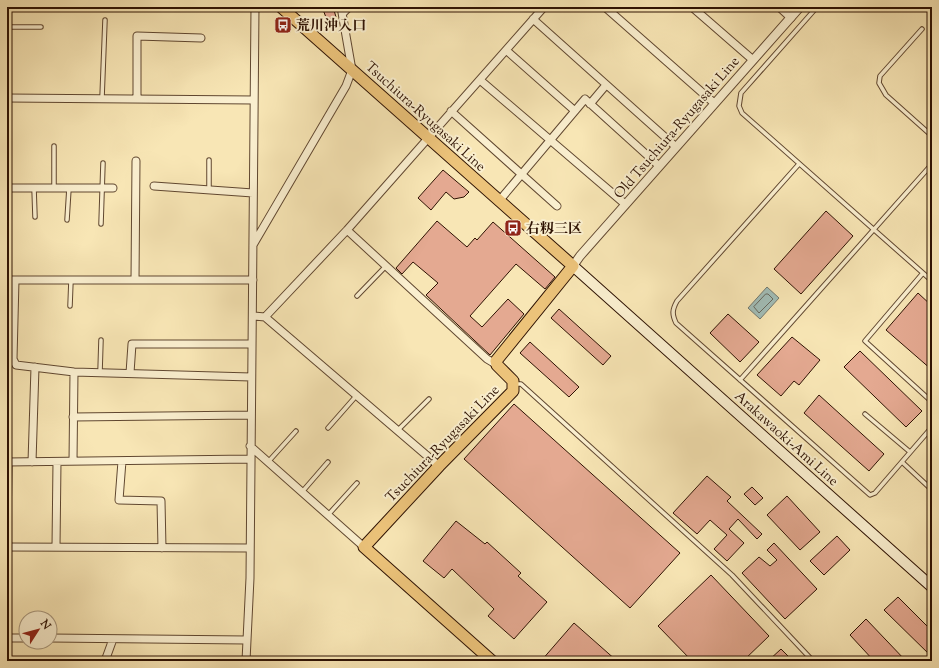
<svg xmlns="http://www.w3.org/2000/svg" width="939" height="668" font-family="'Sorts Mill Goudy','Noto Serif JP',serif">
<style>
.water{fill:#a1bdb7;stroke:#73796f}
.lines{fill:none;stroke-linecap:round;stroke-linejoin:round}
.shore{stroke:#68685d;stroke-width:1}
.building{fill:#e4a991;stroke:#2e1203}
.service-casing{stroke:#604730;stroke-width:5.5}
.minor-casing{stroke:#604730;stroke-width:9}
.tertiary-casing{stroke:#604730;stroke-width:10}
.secondary-casing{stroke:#2e1203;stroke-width:12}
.primary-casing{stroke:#2e1203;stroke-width:13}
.service{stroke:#faefcf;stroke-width:3.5}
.minor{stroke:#faefcf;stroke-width:7}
.tertiary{stroke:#faefcf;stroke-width:8}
.secondary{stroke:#faefcf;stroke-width:10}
.primary{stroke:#ecc37a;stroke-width:11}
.labels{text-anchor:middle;stroke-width:4;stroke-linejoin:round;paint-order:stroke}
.poi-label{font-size:14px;font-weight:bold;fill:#2e1203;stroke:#faefcf;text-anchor:start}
.street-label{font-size:14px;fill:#2e1203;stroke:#faefcf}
</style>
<rect width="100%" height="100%" fill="#f8e6b5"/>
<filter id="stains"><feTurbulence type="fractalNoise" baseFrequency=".005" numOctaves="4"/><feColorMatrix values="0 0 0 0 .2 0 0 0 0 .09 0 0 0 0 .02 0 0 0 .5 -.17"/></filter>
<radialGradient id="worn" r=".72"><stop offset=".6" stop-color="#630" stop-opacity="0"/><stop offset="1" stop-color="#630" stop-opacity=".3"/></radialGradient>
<path class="water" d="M767,287L779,298L760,319L748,308Z"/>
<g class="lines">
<path class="shore" d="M766,294H768L773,299L759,313L754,307Z"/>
</g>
<path class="building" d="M322,7H333L336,17L327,20Z
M443,170L469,192L464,197L454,199L446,192L431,210L418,198Z
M826,211L853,236L801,294L774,269Z
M437,221L467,247L475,238L477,240L493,222L555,277L545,289L516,264L470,316L482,327L508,299L524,314L490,355L426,295L438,283L413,262L402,274L396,268Z
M918,293L932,306V370L886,330Z
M559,309L611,356L603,365L551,318Z
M728,314L759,342L740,362L710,333Z
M792,337L820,360L799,385L794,381L781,396L757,375Z
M530,342L579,387L569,397L520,353Z
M860,351L922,411L906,427L844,367Z
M819,395L884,454L869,471L804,413Z
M514,404L680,553L630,608L464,459Z
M707,476L731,497L727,501L762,534L757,539L738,519L729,529L744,543L727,561L714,549L727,535L710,520L697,534L673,513Z
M752,487L763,498L755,505L744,494Z
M787,496L820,532L800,550L767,515Z
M456,521L485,544L487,542L521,573L518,576L547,602L514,639L488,616L494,609L452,569L444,578L423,561Z
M837,536L850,550L824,575L810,561Z
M774,543L817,589L785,619L742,573L759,557L770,566L777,560L767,550Z
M711,575L769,636L743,661H692L658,626Z
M898,597L932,631V657L884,610Z
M866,619L906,661H874L850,635Z
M574,623L617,661H541Z
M781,649L793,661H768Z"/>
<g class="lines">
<g class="service-casing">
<path id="service" d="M817,7L741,93L739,106L742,113L932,281
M7,27H41
M922,29L880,76L879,83L886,95L932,136
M102,98L105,20
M54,146V188
M799,164L677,301C672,310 672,314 676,323L870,495L875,493L932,427
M34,188L35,217
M209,189V160
M67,220L69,188
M101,224L103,163
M923,273L865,341L932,402
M357,296L386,266
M70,306L71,280
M100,372L101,340
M740,380L932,164
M515,384H521L732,575L813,661
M865,414L910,452
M328,428L357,395
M398,430L429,399
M268,462L296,431
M902,462L932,490
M302,492L328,462
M328,515L357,483"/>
</g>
<g class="minor-casing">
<path id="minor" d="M605,7L714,103
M692,7L753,60
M779,7L791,18
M343,13L349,7
M533,19L675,146
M506,50L575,111
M480,80L625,204
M7,98L254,100
M137,99V36L201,38
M590,104L606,85
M451,111L557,206
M154,186L253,193
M7,188H113
M499,201L585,99L658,165
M347,230L487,359L497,365
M253,245L346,86L352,70L341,7
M7,280H253
M15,280L13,359L16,365L74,372L251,377
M135,280L136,161
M253,316L265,317L439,466
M265,317L347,230L544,7
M130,373L132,344H252
M73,417L251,415
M250,446L364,547
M73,461L74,372
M122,461L119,500L161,501L162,548
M7,462L250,459
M32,462L35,367
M7,536L8,462
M7,547L250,548
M56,547L57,462
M7,638H26
M50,638L246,640
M105,661L113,639
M246,661L250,578L255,7"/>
</g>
<g class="tertiary-casing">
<path id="tertiary" d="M573,266L580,256L800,7"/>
</g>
<g class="secondary-casing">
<path id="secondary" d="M573,266L932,587"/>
</g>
<g class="primary-casing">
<path id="primary" d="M281,7L573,266L496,361L497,365L513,381V391L439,466L364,547L492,661"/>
</g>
<use href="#service" class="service"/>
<use href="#minor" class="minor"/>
<use href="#tertiary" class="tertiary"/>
<use href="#secondary" class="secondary"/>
<use href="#primary" class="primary"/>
</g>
<defs>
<g id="bus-square" transform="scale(0.9)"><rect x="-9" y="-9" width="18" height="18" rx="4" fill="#8f2418" stroke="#faefcf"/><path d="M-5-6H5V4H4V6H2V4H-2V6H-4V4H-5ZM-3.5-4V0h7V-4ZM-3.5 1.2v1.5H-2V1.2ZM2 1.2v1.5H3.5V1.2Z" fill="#fff"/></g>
</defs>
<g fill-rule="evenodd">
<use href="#bus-square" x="283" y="25"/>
<use href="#bus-square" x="513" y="228"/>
</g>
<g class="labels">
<g class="poi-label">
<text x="296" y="30">荒川沖入口</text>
<text x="526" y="233">右籾三区</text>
</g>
<g class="street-label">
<text transform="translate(426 116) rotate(42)" y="5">Tsuchiura-Ryugasaki Line</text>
<text transform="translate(676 127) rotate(-49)" y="5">Old Tsuchiura-Ryugasaki Line</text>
<text transform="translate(787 438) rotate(42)" y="5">Arakawaoki-Ami Line</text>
<text transform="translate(442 443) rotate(-46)" y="5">Tsuchiura-Ryugasaki Line</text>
</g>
</g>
<rect width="939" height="668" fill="none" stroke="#f8e6b5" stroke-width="24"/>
<rect x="8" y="8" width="923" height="652" fill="none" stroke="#2e1203" stroke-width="2"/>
<rect x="12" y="12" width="915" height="644" fill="none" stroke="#2e1203"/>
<g transform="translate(38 630) rotate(54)"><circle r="19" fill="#faefcf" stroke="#a8977d"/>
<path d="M0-3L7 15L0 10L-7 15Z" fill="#8f2418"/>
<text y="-6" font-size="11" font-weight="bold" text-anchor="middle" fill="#2e1203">N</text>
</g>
<rect width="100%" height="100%" filter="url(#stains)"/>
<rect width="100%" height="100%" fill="url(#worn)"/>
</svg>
